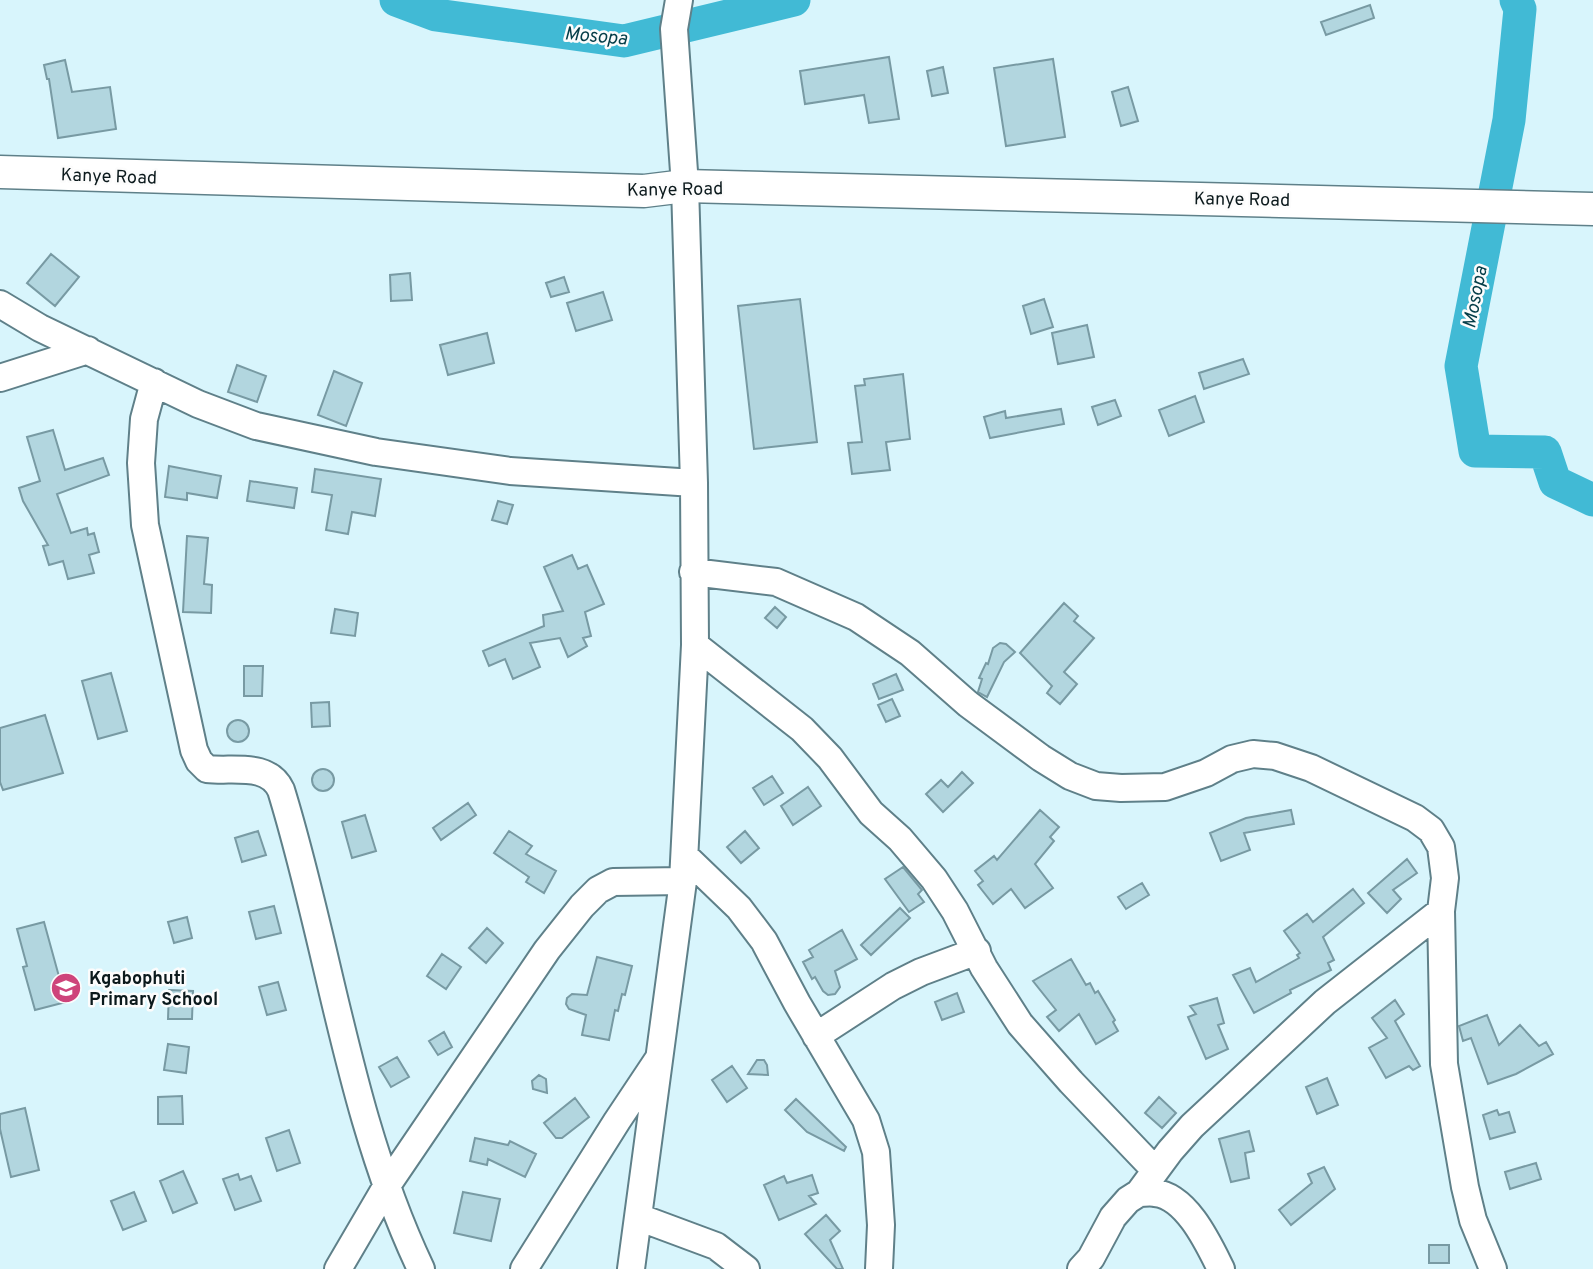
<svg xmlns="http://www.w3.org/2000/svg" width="1593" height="1269" font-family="Overpass,sans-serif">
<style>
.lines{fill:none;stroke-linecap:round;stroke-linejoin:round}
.river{stroke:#41bad5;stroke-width:33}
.building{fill:#b2d6df;stroke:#789aa3;stroke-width:2}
.minor-casing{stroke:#5f8089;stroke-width:30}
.major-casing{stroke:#5f8089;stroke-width:35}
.minor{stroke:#fff;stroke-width:26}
.major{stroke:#fff;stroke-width:32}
.labels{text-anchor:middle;stroke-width:5;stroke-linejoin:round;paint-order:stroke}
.street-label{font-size:18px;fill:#0b191c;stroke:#fcfcfc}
.poi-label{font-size:18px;font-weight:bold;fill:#0b191c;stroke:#fcfcfc;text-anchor:start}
.water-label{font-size:19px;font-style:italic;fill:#043d48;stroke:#fcfcfc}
</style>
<rect width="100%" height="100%" fill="#d8f5fc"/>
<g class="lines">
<path class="river" d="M396,0L436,15L624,41L794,0
M1516,0L1520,9L1509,120L1461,366L1475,451L1545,452L1555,482L1593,500"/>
</g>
<path class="building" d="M1370,5L1374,18L1326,35L1321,22Z
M889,57L899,119L869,123L864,95L805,104L800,71Z
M1053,59L1065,137L1006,146L994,68Z
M65,60L72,92L110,87L116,129L58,138L49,79H47L44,65Z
M943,67L948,93L932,96L927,71Z
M1128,87L1138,121L1121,126L1112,92Z
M51,254L79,277L55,306L27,283Z
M410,273L412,300L391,301L390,275Z
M564,277L569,292L551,297L546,283Z
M603,292L612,320L576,331L567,303Z
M800,299L817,442L754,449L738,306Z
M1044,299L1053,327L1031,334L1023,306Z
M1087,325L1094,357L1058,364L1052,333Z
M487,333L494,363L448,375L440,345Z
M1243,359L1249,374L1204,389L1199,373Z
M237,365L266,376L257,402L228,392Z
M334,371L362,383L346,426L318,415Z
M903,374L910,439L886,442L890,470L852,474L848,443L862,442L855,386L865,385L864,379Z
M1195,396L1204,422L1169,436L1159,410Z
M1115,400L1121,416L1098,425L1092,407Z
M1061,409L1064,424L990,438L984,417L1005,411L1006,418Z
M53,430L65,470L103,458L109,475L57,494L71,533L87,528L88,535L94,533L99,552L89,555L94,573L68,579L63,561L49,565L43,546L48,545L23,501L19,488L40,481L27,437Z
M169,466L221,476L217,498L187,493V500L165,497Z
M315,469L381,479L375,516L352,512L348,534L326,530L332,495L312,492Z
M250,481L297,488L294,508L247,501Z
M498,501L513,505L507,524L492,520Z
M187,536L208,538L204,584L212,585L211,613L183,612Z
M572,555L578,569L587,565L604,604L585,612L591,636L583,638L587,646L568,657L560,638L530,643L540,667L513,679L505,659L489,666L483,651L544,626L543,615L563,611L544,567Z
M1064,603L1078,616L1074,621L1094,638L1064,672L1077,684L1060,704L1047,693L1052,686L1020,653Z
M775,607L786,617L777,628L765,618Z
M335,609L358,613L355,636L331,633Z
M1000,643L1006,644L1015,652L1004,662L987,697L978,692L982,679L979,678L986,663L988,664L993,648Z
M244,666H263L262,696H244Z
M111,673L127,731L98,739L82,681Z
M896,674L903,690L879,699L873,684Z
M892,699L900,716L886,722L878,705Z
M329,702L330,726L312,727L311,703Z
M45,715L63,773L3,790L0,782V728Z
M227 731a11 11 0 1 1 22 0a11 11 0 1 1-22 0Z
M312 780a11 11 0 1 1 22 0a11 11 0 1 1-22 0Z
M962,772L973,783L943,812L926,794L941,780L948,787Z
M772,776L783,793L764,805L753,788Z
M808,787L821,806L793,825L781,806Z
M468,803L476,815L441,840L433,828Z
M1040,810L1059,827L1050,837L1054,841L1035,864L1053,888L1025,908L1011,889L993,904L978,885L983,881L975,871L994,856L997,860Z
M1291,810L1294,824L1244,833L1250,850L1221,861L1210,833L1246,818Z
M365,815L376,851L352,858L342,822Z
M258,831L266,855L242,862L235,838Z
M509,831L532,846L526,854L556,871L544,893L526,882L529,877L494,853Z
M745,831L759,848L741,863L727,847Z
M1407,859L1417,873L1393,890L1401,899L1387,913L1368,893Z
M903,867L922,890L918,894L924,902L909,912L885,879Z
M1142,883L1149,895L1126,909L1118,897Z
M1353,889L1364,903L1323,937L1334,960L1328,963L1331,970L1290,990L1291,993L1254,1013L1233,975L1250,968L1256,982L1299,958L1297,955L1300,953L1284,931L1307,914L1313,922Z
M274,906L281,933L256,939L249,912Z
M900,908L910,918L871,955L861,945Z
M187,917L192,938L174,943L168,922Z
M44,922L66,1002L35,1010L23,967L27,966L17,929Z
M487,928L503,943L486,963L469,948Z
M842,930L857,959L835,971L840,987L835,994L828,995L823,991L815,977L812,979L803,962L813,957L809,950Z
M442,954L461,967L446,989L427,976Z
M597,957L632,966L625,995L622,994L618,1011L615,1010L609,1040L582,1035L586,1015L569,1009L566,1004L567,998L572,994L587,995Z
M1071,959L1086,985L1090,983L1095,993L1098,991L1115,1020L1113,1022L1118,1031L1096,1044L1079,1014L1059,1031L1047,1017L1056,1010L1033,981Z
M278,982L286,1010L267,1015L259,987Z
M169,990L193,991L192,1019H168Z
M957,993L964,1012L942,1020L935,1002Z
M1217,998L1224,1023L1218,1025L1228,1049L1206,1059L1188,1017L1196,1014L1190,1006Z
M1395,1000L1404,1014L1395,1021L1420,1066L1413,1070L1409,1066L1386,1078L1369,1048L1387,1038L1372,1018Z
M1487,1015L1499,1045L1520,1025L1539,1046L1546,1042L1553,1054L1516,1074L1488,1084L1471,1038L1463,1041L1459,1026Z
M444,1032L452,1047L438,1055L429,1041Z
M168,1044L189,1047L186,1073L164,1070Z
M397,1057L409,1077L391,1087L379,1067Z
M757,1060H764L767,1065L768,1075L748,1074Z
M732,1066L747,1088L727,1102L712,1080Z
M539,1075L546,1079L547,1093L533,1089L532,1081Z
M1327,1078L1338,1105L1317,1114L1306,1087Z
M182,1096L183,1124H158V1097Z
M1159,1097L1176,1113L1162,1128L1145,1113Z
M575,1098L589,1117L562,1138H556L544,1123Z
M796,1099L846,1147L844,1151L807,1132L785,1110Z
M25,1108L39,1170L11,1177L0,1129V1114Z
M1497,1110L1499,1115L1509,1112L1515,1132L1490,1139L1483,1115Z
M289,1130L300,1163L277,1171L266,1138Z
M1249,1131L1254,1151L1245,1153L1249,1178L1231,1182L1219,1139Z
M475,1138L508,1145L510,1141L536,1154L525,1177L488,1159L487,1165L470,1161Z
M1536,1163L1541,1179L1510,1189L1505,1172Z
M1324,1167L1335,1189L1291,1225L1279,1210L1312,1183L1308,1174Z
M183,1171L197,1203L173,1213L160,1181Z
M238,1174L240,1180L251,1176L261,1201L235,1210L223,1179Z
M812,1175L818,1193L809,1196L816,1204L779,1220L764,1185L784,1176L787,1183Z
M134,1192L146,1221L123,1230L111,1201Z
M463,1192L500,1199L491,1241L454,1233Z
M826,1215L840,1231L830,1240L843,1269H837L805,1234Z
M1429,1245H1449V1263H1429Z"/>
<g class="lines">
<g class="minor-casing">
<path id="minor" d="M0,304L40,328L198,404L256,426L376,452L510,471L694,483
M0,378L88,350
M154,382L144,419L141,463L145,525L194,750L199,761L207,769C233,772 268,762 281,790C330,949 349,1118 421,1269
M693,572L776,582L856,617L910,653L968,704L1041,758L1070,776L1096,786L1121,788L1165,787L1206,773L1232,759L1253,754L1275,756L1311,768L1415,818L1431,830L1441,847L1445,878L1441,911L1444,1064L1465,1187L1473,1220L1493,1269
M695,645L802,729L830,758L871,813L900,839L934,879L955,911L984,968L1020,1024L1071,1082L1155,1170
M686,857L739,908L764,941L797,1003L866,1120L876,1152L881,1225L879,1269
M816,1036L893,986L921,972L977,951
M1139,1193C1144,1193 1150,1192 1155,1193C1187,1196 1209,1245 1221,1269
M638,1217L716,1246L746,1269
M338,1269L386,1187L547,950L582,906L598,890L613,882L683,881
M524,1269L617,1121L657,1061
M631,1269L683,881L695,645L694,483L685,186L674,29L679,0
M1081,1269L1091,1258L1113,1217L1128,1200L1139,1193L1170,1151L1192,1126L1325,1002L1441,911"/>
</g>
<g class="major-casing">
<path id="major" d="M0,172L644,191L685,186L1593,209"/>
</g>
<use href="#minor" class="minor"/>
<use href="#major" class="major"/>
</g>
<defs>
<g id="school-disc" transform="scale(1.575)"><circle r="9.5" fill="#ce447b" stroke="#fcfcfc"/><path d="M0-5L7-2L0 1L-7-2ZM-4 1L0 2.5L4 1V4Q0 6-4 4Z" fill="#fff"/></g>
</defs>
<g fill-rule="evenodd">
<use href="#school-disc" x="66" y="988"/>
</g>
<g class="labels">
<g class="street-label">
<text transform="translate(109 176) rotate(2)" y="6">Kanye Road</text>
<text transform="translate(675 189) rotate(-1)" y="6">Kanye Road</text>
<text transform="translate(1242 199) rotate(1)" y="6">Kanye Road</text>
</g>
<g class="poi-label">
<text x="89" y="984">Kgabophuti<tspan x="89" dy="21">Primary School</tspan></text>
</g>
<g class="water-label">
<text transform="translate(596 35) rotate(5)" y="7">Mosopa</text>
<text transform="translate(1474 297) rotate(-79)" y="7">Mosopa</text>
</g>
</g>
</svg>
